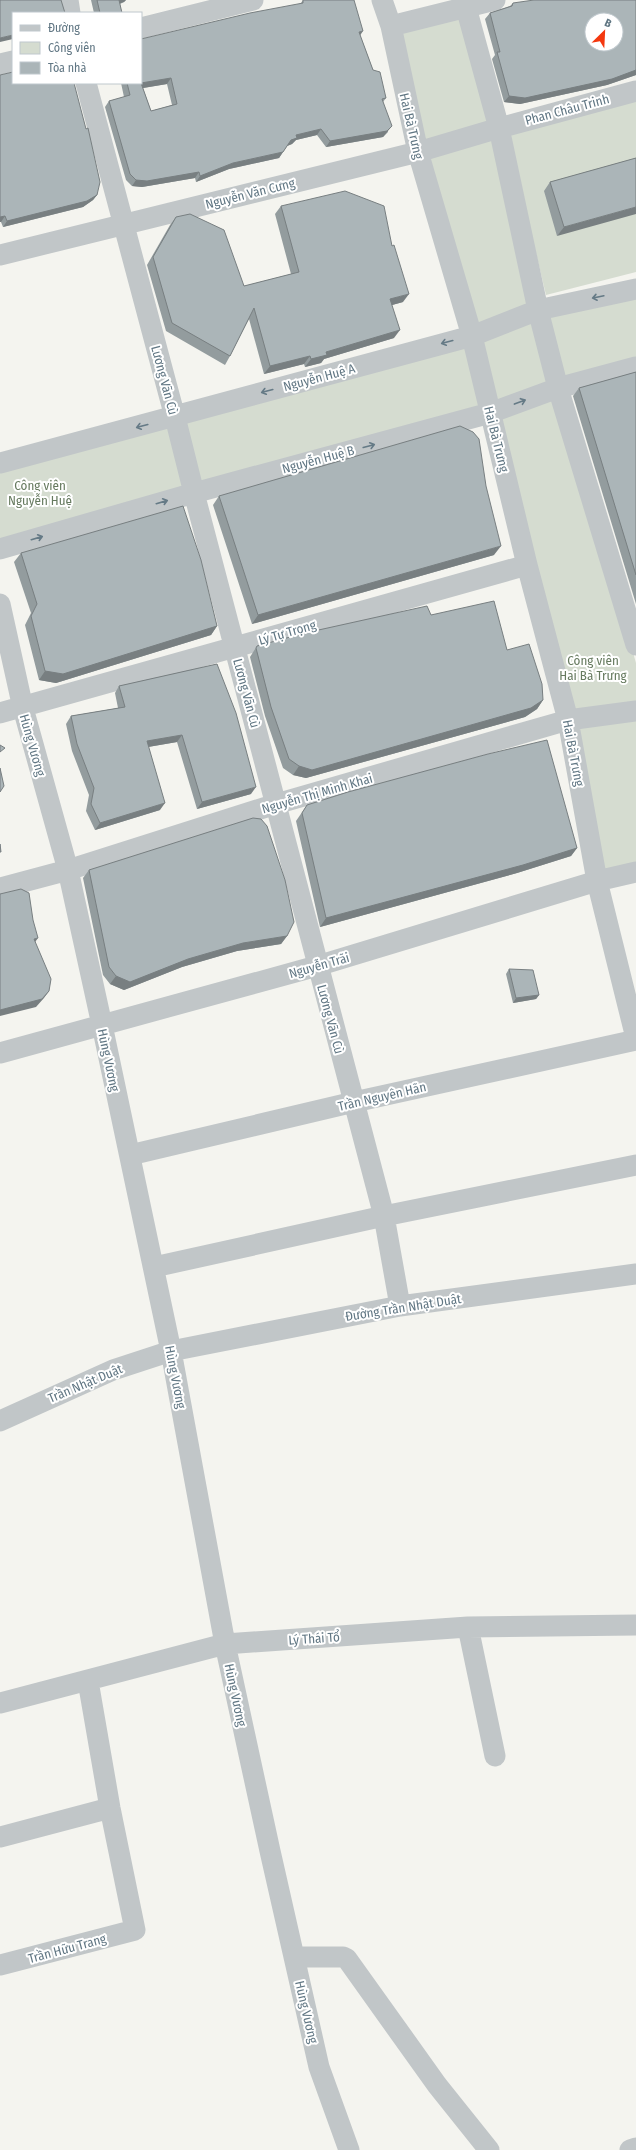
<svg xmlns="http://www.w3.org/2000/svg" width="636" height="2150" font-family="'Fira Sans Condensed',sans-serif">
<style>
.green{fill:#d5dcd0}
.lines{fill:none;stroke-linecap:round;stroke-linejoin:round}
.minor{stroke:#c1c6c8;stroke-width:21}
.wall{fill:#939c9e;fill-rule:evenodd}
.shaded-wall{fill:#787f81}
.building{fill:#abb5b8;stroke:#787f81;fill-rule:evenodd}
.oneway{stroke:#657a86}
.labels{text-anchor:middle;stroke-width:4;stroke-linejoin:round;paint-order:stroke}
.street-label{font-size:13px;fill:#607683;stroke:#fff}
.park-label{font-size:13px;fill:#667a5f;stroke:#fff}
</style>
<rect width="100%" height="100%" fill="#f4f4ef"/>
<path class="green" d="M466,8L540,319L636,294V367L558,389L636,663V872L597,881L488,409L0,546V462L469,337L391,26Z
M636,101V272L546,295L507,132Z"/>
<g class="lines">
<path class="minor" d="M68,0L70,13
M382,0L391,26L418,152L472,336L527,565L568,720L597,881L636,1038
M464,0L499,128L538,310L558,388L636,645
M391,26L495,0
M141,28L253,0
M0,64L13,61
M86,83L175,417L194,493L384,1216L400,1306
M0,255L418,152L499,128L636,91
M0,463L472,336L538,310L636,289
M0,549L194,493L490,413L558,388L636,367
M0,604L23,708L68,870L102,1025L171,1351L225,1644L270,1851L319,2067L349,2150
M0,713L527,565
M0,888L68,870L276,804L568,720L636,711
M0,1053L317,966L597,881L636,872
M130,1155L354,1102L636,1040
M154,1267L384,1216L636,1165
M0,1421L113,1370L171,1351L400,1306L636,1274
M468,1627L495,1756
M0,1703L225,1644L468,1627L636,1625
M0,1837L110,1808
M294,1957H343L347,1959L437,2085L489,2150
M0,1965L135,1930L110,1808L88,1681
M630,2150L636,2148"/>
</g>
<path class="wall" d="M91,0H126L124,2L120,4L122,13H94Z
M303,0L360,35L373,70L386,98L383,102L388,132L383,137L326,147L317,135L296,140L292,144L287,146L279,158L229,169L196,182L195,178L142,187L132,186L126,180L105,107L109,101L124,97L121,83H141L301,3ZM167,84L172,105L151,111L143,88Z
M636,0V75L607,85L520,104L504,102L492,59L495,55L485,19L490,13L510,6L513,3Z
M0,75L97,195L93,200L83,207L3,227L1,222H0Z
M636,158L557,236L544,191L550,182Z
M281,206L403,302L392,305L394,338L324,359L321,363L305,367L304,364L264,374L249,319L230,356L225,365L166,331L147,265L170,225L176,217L244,286L291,274L275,214Z
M636,372V604L573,396L579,388Z
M219,496L494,555L252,624L213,505Z
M21,553L217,626L211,635L56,683L39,680L25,625L31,613L14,562Z
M431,615L507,650L543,700L537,709L525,717L306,778L293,775L283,768L265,716L250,657L257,646Z
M217,664L251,794L197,809L177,742L148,747L160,810L95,830L86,811L89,795L72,751L66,724L71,716L118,708L115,693L119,686Z
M307,805L577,848L571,856L517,873L320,927L296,821Z
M89,870L287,936L281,944L237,951L182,967L124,990L110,984L103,975L83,878Z
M509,969L539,995L536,999L513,1003L506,974Z"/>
<path class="shaded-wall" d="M118,0H126L124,2L114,5Z
M363,31L359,37V32Z
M13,35V39L0,42V38Z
M636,70V75L607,85L520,104L504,102L509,96Z
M171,78L167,84L137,89L141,83Z
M392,126L383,137L326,147L330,141Z
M321,129L317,135L296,140L292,144L287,146L291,140L296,135Z
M283,152L279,158L229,169L196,182L200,176L233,163Z
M199,172L195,178L142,187L132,186L136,180Z
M97,195L93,200L83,207L3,227L7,221Z
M636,207V214L557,236L564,227Z
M5,216L1,222H0V217Z
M409,294L403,302L385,307L390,299Z
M400,330L394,338L324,359L321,363L305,367L311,359L326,352Z
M310,356L304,364L264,374L270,366Z
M501,546L494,555L252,624L258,615Z
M217,626L211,635L56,683L39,680L45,671Z
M543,700L537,709L525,717L306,778L293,775L299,766Z
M182,735L177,742L142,748L147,741Z
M256,787L251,794L197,809L202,802Z
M165,803L160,810L95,830L100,823Z
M577,848L571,856L517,873L320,927L326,918Z
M287,936L281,944L237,951L182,967L124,990L110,984L116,976L188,959L243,943Z
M38,938L33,945L34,939Z
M49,991L44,998L36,1007L0,1016V1010Z
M539,995L536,999L513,1003L516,998Z"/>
<path class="building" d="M0,0H61L65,13H13V35L0,38Z
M97,0H119L122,13H100Z
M303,0H354L363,31L359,32L373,70L380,72L386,98L382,99L392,126L387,131L330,141L321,129L296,135L297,138L291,140L283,152L233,163L200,176L199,172L147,181L136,180L130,174L109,101L130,95L127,83H141V39L250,13L303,3ZM171,78L177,104L151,111L141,83Z
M534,0H636V70L612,79L525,98L509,96L497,52H500L490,13L512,6L513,3ZM592,20H616V44H592Z
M13,72V83H74L86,129L88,128L100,182L97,195L87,201L7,221L5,216L0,217V75Z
M636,158V207L564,227L550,182Z
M345,191L384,206L392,246L394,245L409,294L390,299L400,330L326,352L327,355L311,359L310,356L270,366L254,308L230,356L172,323L153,257L176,217L190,214L224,230L244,286L299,272L281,206Z
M636,372V575L579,388Z
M460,426L473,432L479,439L486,486L501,546L258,615L219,496Z
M183,506L201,560L217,626L63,674L45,671L31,616L37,604L21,553Z
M494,601L507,650L529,644L542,684L543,700L531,708L312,770L299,766L289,759L271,707L256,648L257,646L305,633L427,606L431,615Z
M217,664L236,713L256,787L202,802L182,735L147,741L165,803L100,823L91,804L94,788L77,744L71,716L125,707L119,686Z
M547,740L577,848L523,865L326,918L302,813L307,805L348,792L488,754Z
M0,745L5,748L0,752Z
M0,768L4,786L0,792Z
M253,818L261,819L267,826L285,880L294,922L287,936L243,943L188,959L130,982L116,976L109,967L89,870Z
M0,844L1,852H0Z
M21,889L29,893L33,920L38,938L34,939L51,979L49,991L42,999L0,1010V894Z
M509,969L533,970L539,995L516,998Z"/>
<defs><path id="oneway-shaft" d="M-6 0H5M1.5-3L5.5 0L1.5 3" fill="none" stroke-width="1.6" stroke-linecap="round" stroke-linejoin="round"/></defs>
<g class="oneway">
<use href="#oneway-shaft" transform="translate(598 297) rotate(168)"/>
<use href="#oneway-shaft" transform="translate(447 342) rotate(165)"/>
<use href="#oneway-shaft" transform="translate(267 391) rotate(165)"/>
<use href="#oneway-shaft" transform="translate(520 402) rotate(-20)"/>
<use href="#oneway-shaft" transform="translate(142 426) rotate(165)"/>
<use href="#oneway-shaft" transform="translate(369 446) rotate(-15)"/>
<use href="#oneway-shaft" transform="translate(162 502) rotate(-16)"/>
<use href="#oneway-shaft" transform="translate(37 538) rotate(-16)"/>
</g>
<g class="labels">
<g class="street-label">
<text transform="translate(567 109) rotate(-15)" y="5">Phan Châu Trinh</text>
<text transform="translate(412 126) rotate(77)" y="5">Hai Bà Trưng</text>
<text transform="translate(250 193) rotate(-14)" y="5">Nguyễn Văn Cưng</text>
<text transform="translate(319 377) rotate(-15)" y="5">Nguyễn Huệ A</text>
<text transform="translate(165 380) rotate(75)" y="5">Lương Vãn Cù</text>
<text transform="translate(497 439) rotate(76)" y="5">Hai Bà Trưng</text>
<text transform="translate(318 459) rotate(-15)" y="5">Nguyễn Huệ B</text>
<text transform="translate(287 632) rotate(-16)" y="5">Lý Tự Trọng</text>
<text transform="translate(247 693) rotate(75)" y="5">Lương Vãn Cù</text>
<text transform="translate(33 745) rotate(74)" y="5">Hùng Vương</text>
<text transform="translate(574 753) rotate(79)" y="5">Hai Bà Trưng</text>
<text transform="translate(317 793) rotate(-16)" y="5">Nguyễn Thị Minh Khai</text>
<text transform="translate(319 965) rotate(-16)" y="5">Nguyễn Trãi</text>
<text transform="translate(331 1019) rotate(75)" y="5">Lương Vãn Cù</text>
<text transform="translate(109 1060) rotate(78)" y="5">Hùng Vương</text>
<text transform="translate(382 1096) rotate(-13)" y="5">Trần Nguyên Hãn</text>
<text transform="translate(403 1307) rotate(-9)" y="5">Đường Trần Nhật Duật</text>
<text transform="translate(176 1377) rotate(79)" y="5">Hùng Vương</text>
<text transform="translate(85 1383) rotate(-23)" y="5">Trần Nhật Duật</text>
<text transform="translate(314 1638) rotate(-4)" y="5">Lý Thái Tổ</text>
<text transform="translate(236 1695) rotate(78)" y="5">Hùng Vương</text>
<text transform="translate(67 1948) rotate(-15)" y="5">Trần Hữu Trang</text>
<text transform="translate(307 2012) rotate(77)" y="5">Hùng Vương</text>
</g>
<g class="park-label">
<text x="40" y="490">Công viên<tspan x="40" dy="15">Nguyễn Huệ</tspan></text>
<text x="593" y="665">Công viên<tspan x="593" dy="15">Hai Bà Trưng</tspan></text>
</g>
</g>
<rect x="12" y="12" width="130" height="72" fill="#ffffff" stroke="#bfc8cd"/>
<rect x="20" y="25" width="20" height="6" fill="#c1c6c8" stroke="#bfc8cd"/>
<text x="48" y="32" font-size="12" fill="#607683">Đường</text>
<rect x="20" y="42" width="20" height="12" fill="#d5dcd0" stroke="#bfc8cd"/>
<text x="48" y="52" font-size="12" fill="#607683">Công viên</text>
<rect x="20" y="62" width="20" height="12" fill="#abb5b8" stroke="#bfc8cd"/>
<text x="48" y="72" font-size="12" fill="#607683">Tòa nhà</text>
<g transform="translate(604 32) rotate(24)"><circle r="19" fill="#ffffff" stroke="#bfc8cd"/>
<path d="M0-3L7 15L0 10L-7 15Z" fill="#f4380f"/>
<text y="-6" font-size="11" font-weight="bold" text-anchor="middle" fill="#607683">B</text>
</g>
</svg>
